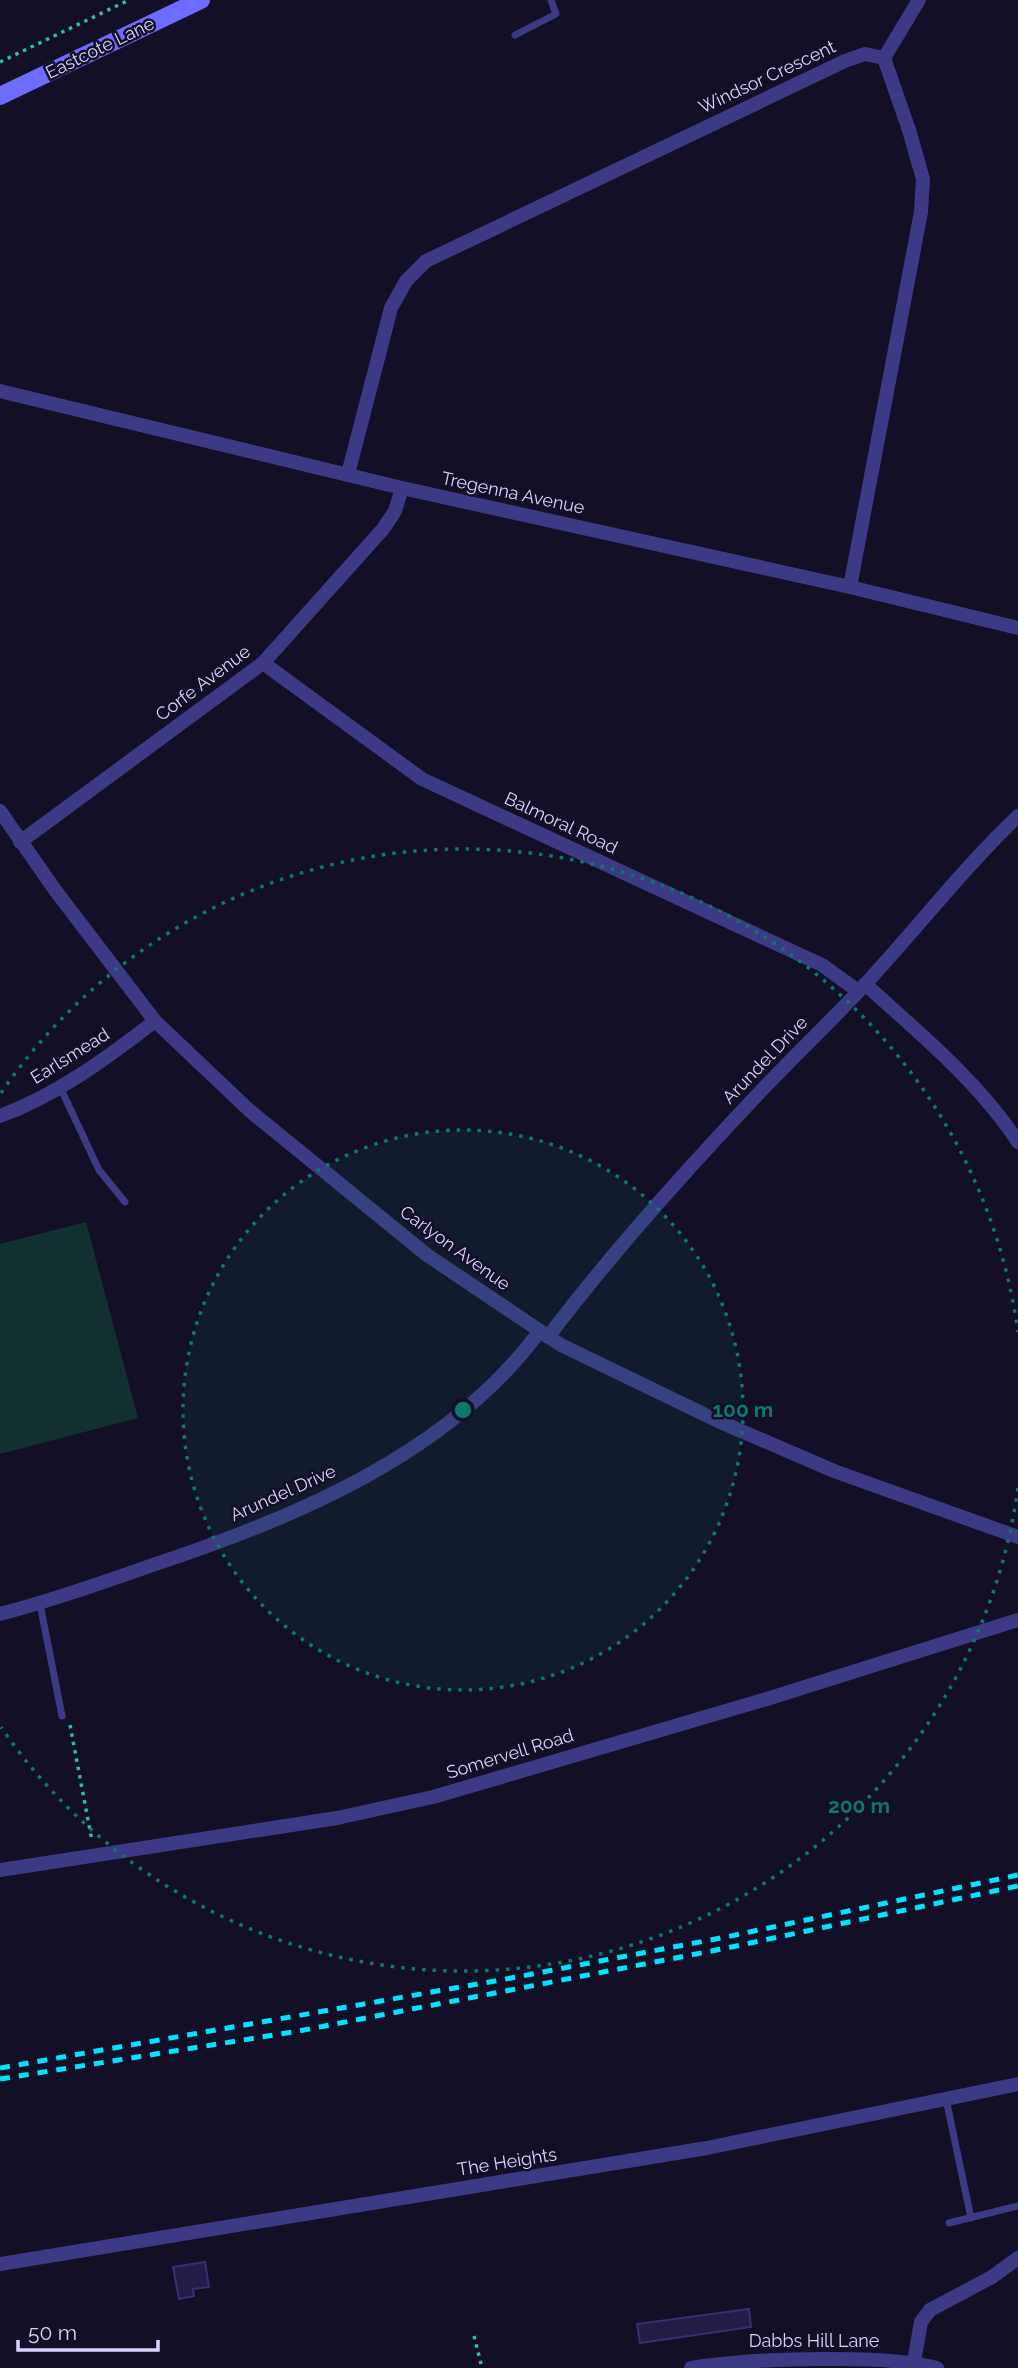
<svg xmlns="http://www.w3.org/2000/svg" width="1018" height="2368" font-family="Raleway,sans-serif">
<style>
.green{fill:#12302f}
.building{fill:#241b47;stroke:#3b2d73;stroke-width:2}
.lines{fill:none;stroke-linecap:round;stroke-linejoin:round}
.path{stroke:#2fb8b0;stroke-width:3.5;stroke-dasharray:3.5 5;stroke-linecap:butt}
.lane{stroke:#3d3a85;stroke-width:7}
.street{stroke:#3d3a85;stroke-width:14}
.secondary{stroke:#6f6bff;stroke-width:18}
.rail{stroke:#00e5ff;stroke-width:5;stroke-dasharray:10 9;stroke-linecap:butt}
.ring{fill:none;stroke:#0f766e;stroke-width:3.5;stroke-dasharray:3.5 7}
.labels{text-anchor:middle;stroke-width:5;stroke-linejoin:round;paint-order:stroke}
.street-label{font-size:18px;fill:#d9d4ff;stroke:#130f26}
.centre{fill:#0f766e;stroke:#130f26;stroke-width:3.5}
.ring-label{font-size:21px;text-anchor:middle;font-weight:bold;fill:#0f766e;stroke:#130f26;stroke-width:5;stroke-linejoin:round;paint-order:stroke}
</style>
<rect width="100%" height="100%" fill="#130f26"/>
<path class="green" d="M86,1222L138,1418L0,1454V1244Z"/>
<path class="building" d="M205,2262L209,2287L193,2289L194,2296L179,2299L173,2267Z
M749,2309L751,2327L640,2343L637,2324Z"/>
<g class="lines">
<path class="path" d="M0,62L129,0
M70,1725L92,1841
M474,2336L482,2368"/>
<path class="lane" d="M515,35L556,14L551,0
M60,1087L99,1170L125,1202
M40,1604L62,1716
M946,2099L971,2218
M949,2223L1018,2206"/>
<path class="street" d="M884,58L919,0
M0,391L402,488L850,587L1018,628
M348,474L391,308L406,281L426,261L845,61L865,54L884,58L909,130L923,179L921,212L850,587
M263,663L422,779L822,965L858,991
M0,811L55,890L155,1021L250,1111L427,1255L561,1345L718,1421L834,1471L1018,1537
M20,842L263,663L383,529L395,511L402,488
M865,984C918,1032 978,1081 1018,1142
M0,1116C57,1095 107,1058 155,1021
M548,1337C613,1251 686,1170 760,1092C792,1058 825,1027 857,993C912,935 960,871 1018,816
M0,1614C50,1601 99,1584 147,1567C291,1519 446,1457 539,1332
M0,1870L337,1818L433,1797L770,1698L1018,1620
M0,2264L707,2148L1018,2084
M914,2362L921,2322L930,2310L992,2277L1018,2258
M691,2368C736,2361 779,2359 825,2359C862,2359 900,2359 937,2368"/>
<path class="secondary" d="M0,96L201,0"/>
<path class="rail" d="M0,2068L506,1979L726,1937L1018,1875
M0,2079L299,2031L727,1948L1018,1886"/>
</g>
<circle cx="463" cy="1410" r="280" fill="#0f766e" fill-opacity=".12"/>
<g class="ring">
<circle cx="463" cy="1410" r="280"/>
<path d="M1018 1488A560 560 0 0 1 1 1727M1 1093A560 560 0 0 1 1018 1332"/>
</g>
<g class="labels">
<g class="street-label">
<text transform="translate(100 48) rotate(-26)" y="6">Eastcote Lane</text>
<text transform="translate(767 77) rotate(-25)" y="6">Windsor Crescent</text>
<text transform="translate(513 493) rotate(12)" y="6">Tregenna Avenue</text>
<text transform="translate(203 683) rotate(-37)" y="6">Corfe Avenue</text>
<text transform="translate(561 823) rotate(25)" y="6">Balmoral Road</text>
<text transform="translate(70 1056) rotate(-32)" y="6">Earlsmead</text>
<text transform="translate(765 1060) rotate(-46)" y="6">Arundel Drive</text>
<text transform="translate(455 1248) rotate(36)" y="6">Carlyon Avenue</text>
<text transform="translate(283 1493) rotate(-24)" y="6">Arundel Drive</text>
<text transform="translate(510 1754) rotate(-17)" y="6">Somervell Road</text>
<text transform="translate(507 2162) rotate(-9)" y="6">The Heights</text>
<text x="814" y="2347">Dabbs Hill Lane</text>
</g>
</g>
<circle cx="463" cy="1410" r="10" class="centre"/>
<g class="ring-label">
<text x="743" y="1417">100 m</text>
<text x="859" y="1813">200 m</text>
</g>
<path d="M18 2340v10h140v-10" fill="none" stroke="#d9d4ff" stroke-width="3.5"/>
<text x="28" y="2340" font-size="21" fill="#d9d4ff" stroke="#130f26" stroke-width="5" paint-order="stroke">50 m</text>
</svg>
